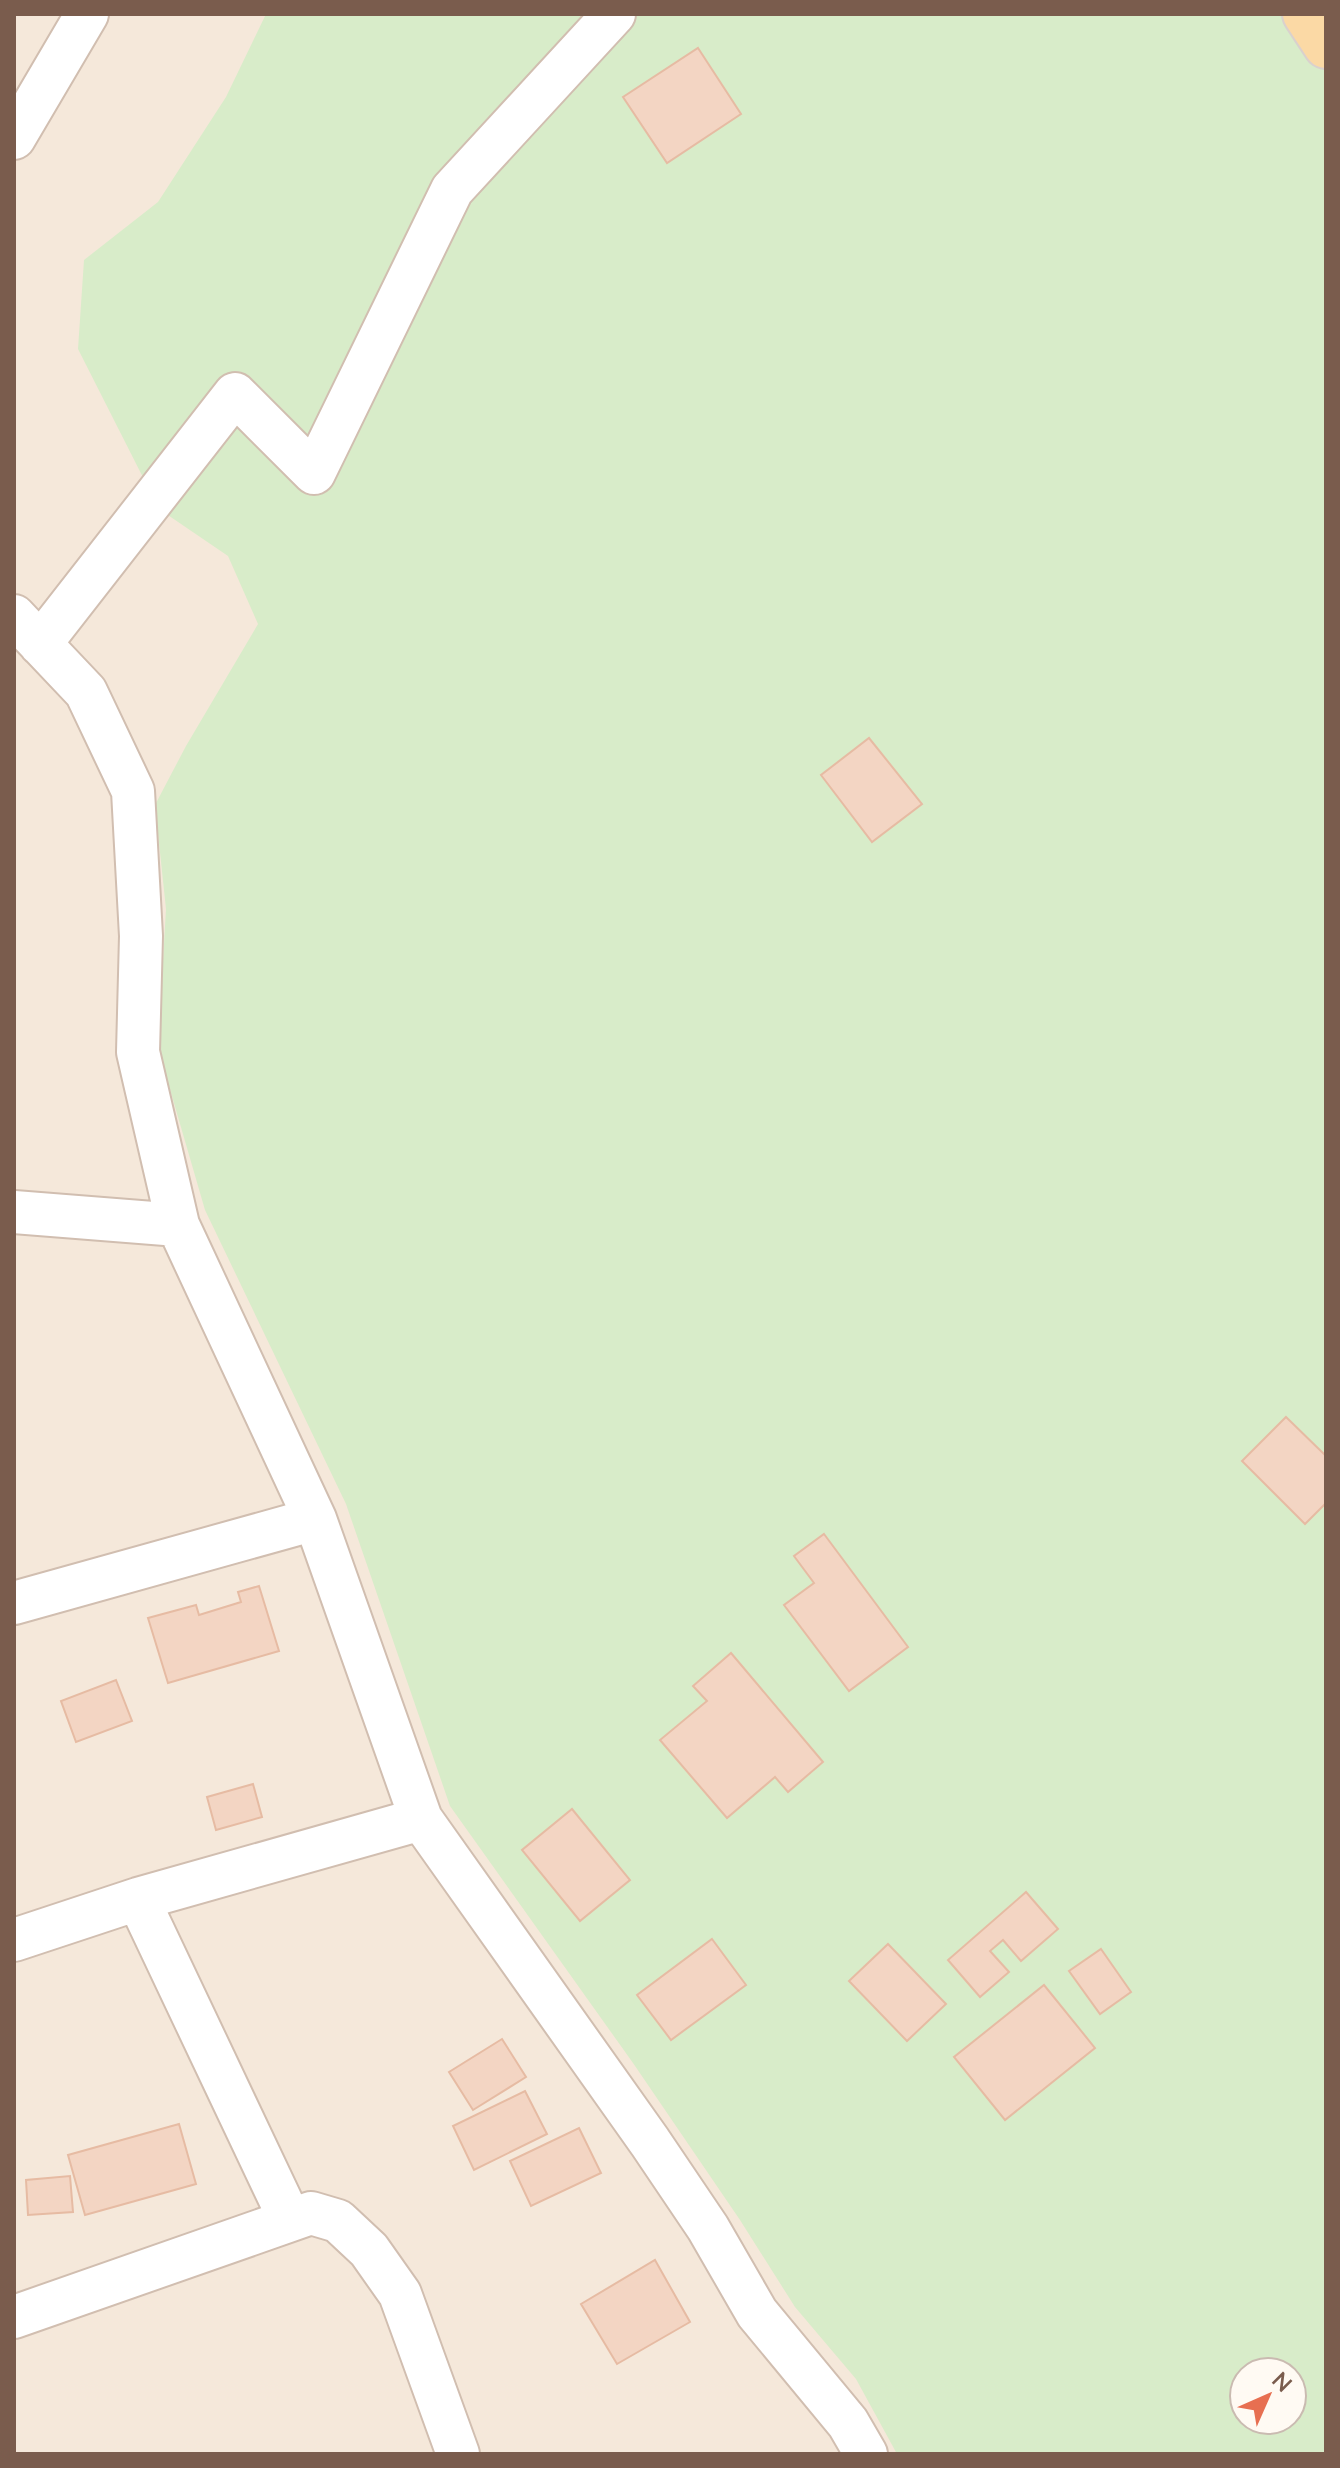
<svg xmlns="http://www.w3.org/2000/svg" width="1340" height="2468" font-family="Lato,sans-serif">
<style>
.residential{fill:#f5e8da;fill-rule:evenodd}
.green{fill:#d8ecc9;fill-rule:evenodd}
.building{fill:#f3d5c3;stroke:#e6bba3;stroke-width:2}
.lines{fill:none;stroke-linecap:round;stroke-linejoin:round}
.street-casing{stroke:#d1beb0;stroke-width:46}
.primary-casing{stroke:#dad1cd;stroke-width:48}
.street{stroke:#fff;stroke-width:42}
.primary{stroke:#fbd9a5;stroke-width:44}
</style>
<rect width="100%" height="100%" fill="#fdf6ec"/>
<path class="residential" d="M14,14H1326V2454H14ZM1244,2372H1292V2420H1244Z"/>
<path class="green" d="M266,14H1310L1326,39V2454H897L856,2379L795,2307L740,2220L633,2063L450,1806L346,1504L205,1210L158,1048L166,909L155,805L186,746L258,624L228,556L159,509L78,349L84,260L158,202L226,97ZM1244,2372H1292V2420H1244Z"/>
<path class="building" d="M698,48L741,114L667,163L623,97Z
M869,738L922,804L872,842L821,775Z
M1286,1417L1326,1456V1503L1305,1524L1242,1461Z
M824,1534L908,1647L849,1691L784,1605L814,1583L794,1556Z
M259,1586L279,1651L168,1683L148,1618L196,1605L199,1615L241,1602L238,1592Z
M731,1653L823,1762L788,1792L775,1777L727,1818L660,1740L707,1701L693,1686Z
M116,1680L132,1721L76,1742L61,1701Z
M253,1784L262,1817L216,1830L207,1797Z
M572,1809L630,1880L580,1921L522,1850Z
M1026,1892L1058,1929L1021,1961L1003,1940L990,1951L1009,1972L980,1997L948,1960Z
M712,1939L746,1985L671,2040L637,1995Z
M888,1944L946,2004L907,2041L849,1981Z
M1101,1949L1131,1992L1100,2014L1069,1971Z
M1044,1985L1095,2048L1005,2120L954,2057Z
M502,2039L526,2077L473,2110L449,2072Z
M525,2091L547,2134L474,2170L453,2126Z
M179,2124L196,2184L85,2215L68,2155Z
M579,2128L601,2173L531,2206L510,2161Z
M70,2176L73,2212L28,2215L26,2180Z
M655,2260L690,2322L617,2364L581,2304Z"/>
<g class="lines">
<g class="street-casing">
<path id="street" d="M14,138L87,14
M14,616L86,692L133,791L141,936L138,1052L178,1225L315,1519L421,1819L650,2142L708,2228L757,2313L848,2423L866,2454
M40,644L235,394L314,473L452,190L614,14
M14,1212L178,1225
M14,1603L315,1519
M138,1899L290,2220
M14,1940L138,1899L421,1819
M14,2317L311,2213L338,2221L369,2250L400,2294L458,2454"/>
</g>
<g class="primary-casing">
<path id="primary" d="M1305,14L1326,46"/>
</g>
<use href="#street" class="street"/>
<use href="#primary" class="primary"/>
</g>
<rect width="1340" height="2468" fill="none" stroke="#7a5c4d" stroke-width="32"/>
<g transform="translate(1268 2396) rotate(45)"><circle r="38" fill="#fffaf3" stroke="#cabbb1" stroke-width="2"/>
<path d="M0-6L14 30L0 20L-14 30Z" fill="#e76f51"/>
<text y="-12" font-size="22" font-weight="bold" text-anchor="middle" fill="#7a5c4d">N</text>
</g>
</svg>
